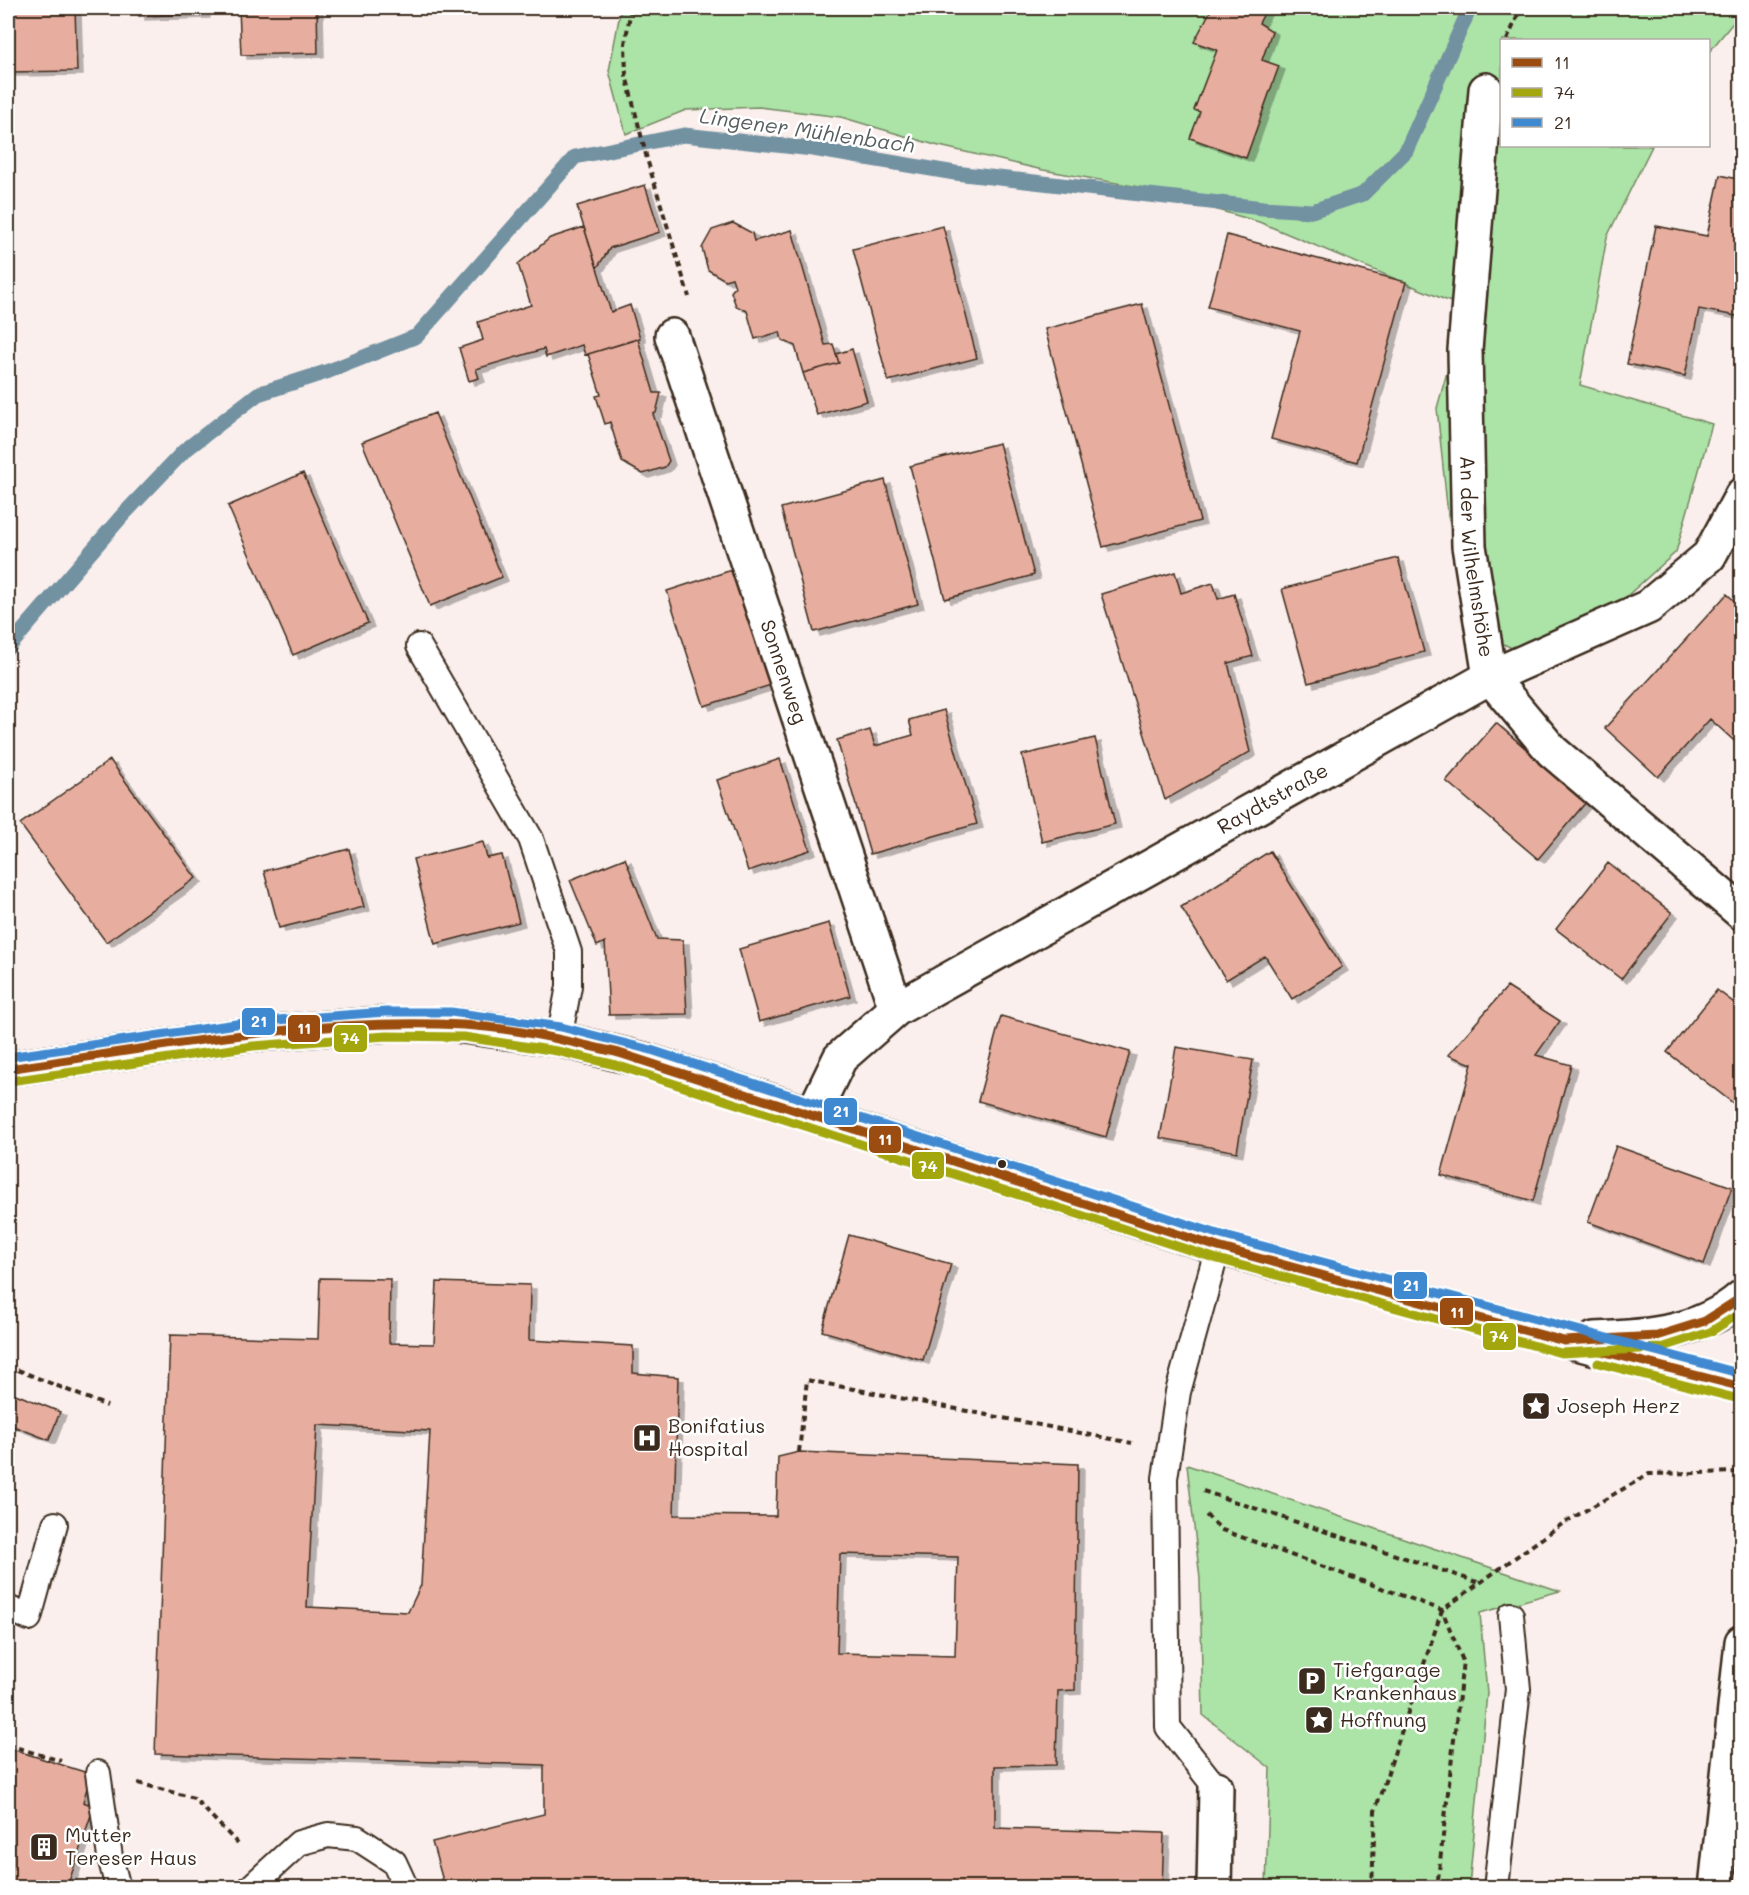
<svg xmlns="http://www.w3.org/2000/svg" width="1749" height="1895" font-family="Mali,sans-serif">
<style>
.green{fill:#ace3a7;stroke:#748662;stroke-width:1.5}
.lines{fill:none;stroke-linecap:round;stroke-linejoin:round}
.stream{stroke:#7291a1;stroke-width:15}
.building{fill:#e7ae9f;stroke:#3b2a1e;stroke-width:1.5;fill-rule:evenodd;filter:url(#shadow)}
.service-casing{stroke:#3b2a1e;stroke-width:28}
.pedestrian-casing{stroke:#3b2a1e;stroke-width:38}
.minor-casing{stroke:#3b2a1e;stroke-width:38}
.tertiary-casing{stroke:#3b2a1e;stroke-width:38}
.path{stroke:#3b2a1e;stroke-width:4;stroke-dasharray:6 4.5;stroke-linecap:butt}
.service{stroke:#fff;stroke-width:24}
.pedestrian{stroke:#fff;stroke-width:33}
.minor{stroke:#fff;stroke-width:33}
.tertiary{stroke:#fff;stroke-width:33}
.bus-1-casing{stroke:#fff;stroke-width:14}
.bus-2-casing{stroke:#fff;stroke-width:14}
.bus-3-casing{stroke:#fff;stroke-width:14}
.bus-1{stroke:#9b4d11;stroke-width:9}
.bus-2{stroke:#a3a60c;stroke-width:9}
.bus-3{stroke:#3f89d0;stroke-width:9}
.bus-dot{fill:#3b2a1e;stroke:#fff;stroke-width:2}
.labels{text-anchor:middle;stroke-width:5;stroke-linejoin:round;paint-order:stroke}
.street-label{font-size:20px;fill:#3b2a1e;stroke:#fff}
.poi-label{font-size:20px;fill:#3b2a1e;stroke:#fff;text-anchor:start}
.water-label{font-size:21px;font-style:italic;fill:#575e5f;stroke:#fff}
.line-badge{stroke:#fff;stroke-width:2}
.badge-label{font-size:16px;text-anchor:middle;font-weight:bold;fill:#fff}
</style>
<defs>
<filter id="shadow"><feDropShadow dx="6" dy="4" stdDeviation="0" flood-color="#0004"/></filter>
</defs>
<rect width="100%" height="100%" fill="#faefec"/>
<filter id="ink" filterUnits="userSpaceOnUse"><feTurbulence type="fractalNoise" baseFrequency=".0167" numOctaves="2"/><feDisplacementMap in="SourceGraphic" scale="12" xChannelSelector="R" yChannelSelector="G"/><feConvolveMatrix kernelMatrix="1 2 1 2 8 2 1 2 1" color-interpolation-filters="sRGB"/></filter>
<g filter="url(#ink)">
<path class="green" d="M621,8H1741V13L1709,52L1708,40H1502V146H1652L1607,237L1580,385L1712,424L1676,552L1608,613L1531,657L1495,640L1473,619L1448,515L1437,408L1465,308L1259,222L1139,187L1043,170L935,145L841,117L759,107L686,110L626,134L609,71Z
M1187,1465L1560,1591L1480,1613L1487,1693L1469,1887H1266L1270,1768L1203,1715L1200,1579Z"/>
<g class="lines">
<path class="stream" d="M8,648L121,517L184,451L258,394L329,371L417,336L575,157L684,135L813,149L955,173L1263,208L1312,211L1363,194L1406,151L1470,8"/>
</g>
<path class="building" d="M8,8H75L77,71L8,72Z
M139,8H204V14L139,16Z
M239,8H317L318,53L241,55Z
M1212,8H1267L1259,23L1272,31L1262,60L1279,66L1246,158L1190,138L1200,112L1194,110L1217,50L1194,42Z
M1720,175L1742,180V317L1699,309L1685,376L1627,364L1656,226L1707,236Z
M645,185L660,232L610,248L597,268L577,206Z
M733,223L752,233L754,241L792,230L825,345L833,344L839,363L803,373L795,346L782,340L780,332L755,339L747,311L736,306L731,292L735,287L732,278L725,280L708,270L702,248L712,230Z
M943,226L977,358L888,381L853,249Z
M584,227L611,312L630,305L640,338L585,355L582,345L546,357L544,349L476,369L479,378L469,381L459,348L483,340L478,322L531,305L518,264L550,238Z
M1227,235L1406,282L1357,462L1271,439L1300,331L1208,307Z
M1142,304L1200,521L1103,547L1045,329Z
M638,339L654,393H661L656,413L653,414L669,461L665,467L643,474L622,462L610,422L605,424L596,396L601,395L588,354Z
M852,349L867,401L817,415L803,373L839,363L836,354Z
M435,413L502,577L430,606L362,442Z
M999,443L1034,575L945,599L910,466Z
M303,473L368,623L293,655L228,506Z
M885,480L918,604L814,632L781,508Z
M1398,558L1424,652L1308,683L1282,589Z
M735,569L771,685L704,706L667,591Z
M1175,572L1181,593L1213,583L1218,599L1234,594L1253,656L1228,663L1250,752L1165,800L1101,594Z
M1727,594L1742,608V621L1736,627L1742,632V748L1710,719L1658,777L1605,728Z
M944,710L977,824L870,854L837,740L870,730L875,746L913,735L909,720Z
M1496,723L1587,801L1538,859L1446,781Z
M1095,738L1115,824L1042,842L1022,755Z
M780,759L810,850L748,871L717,780Z
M110,760L196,878L106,942L20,824Z
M483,842L487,858L502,855L519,922L435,944L413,859Z
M349,849L364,907L279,928L264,871Z
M1270,851L1342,967L1292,999L1265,956L1226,980L1181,907Z
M625,858L657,939L683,940L687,1014L609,1015L605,942L597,946L570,880Z
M1608,863L1672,913L1621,979L1556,929Z
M829,923L850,996L759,1022L739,949Z
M1507,987L1560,1021L1536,1055L1571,1065L1533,1201L1441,1175L1472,1064L1448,1055Z
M1717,990L1742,1009V1110L1667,1052Z
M1001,1016L1130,1052L1106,1137L978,1101Z
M1176,1047L1253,1060L1237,1152L1160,1138Z
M1616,1146L1732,1187L1704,1264L1588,1222Z
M849,1235L951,1264L923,1360L822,1331Z
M320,1278L390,1279L389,1343L434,1344L437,1282L530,1285L529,1340L633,1346V1373L678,1377L674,1515L776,1516L778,1457L799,1452L1078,1464L1075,1690L1058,1691L1056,1765L995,1766V1828L1164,1833L1162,1888H445L432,1842L544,1814V1765L155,1754L170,1335L318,1339ZM317,1425L430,1431L421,1585L408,1612L307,1607ZM840,1554L958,1557L955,1656L837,1653Z
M8,1391L60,1412L49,1440L8,1424Z
M8,1748L91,1774L83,1802L94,1806L67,1888H8Z"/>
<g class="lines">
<g class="service-casing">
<path id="service" d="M419,646L531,839L569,952V986L559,1039
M8,1608L29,1618L55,1524
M98,1773L110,1857L118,1888
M1216,1788L1168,1727L1165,1478L1178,1392L1218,1247
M250,1888L299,1843L328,1835L357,1838L394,1862L406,1888
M1496,1888L1518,1689L1511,1615"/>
</g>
<g class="pedestrian-casing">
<path id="pedestrian" d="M1214,1888L1216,1788"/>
</g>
<g class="minor-casing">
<g id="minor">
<path id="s1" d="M1486,90L1465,350L1469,546L1490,677L1552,751L1742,913"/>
<path id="s2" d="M672,336L896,1009"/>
<path id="s3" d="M813,1114L840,1058L896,1009L1490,677L1648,607L1709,556L1742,495"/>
<path d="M1716,1888L1742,1642"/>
</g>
</g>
<g class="tertiary-casing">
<path id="tertiary" d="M8,1069L252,1034L386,1024H449L559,1039L647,1061L1218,1247L1742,1387
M1594,1339C1646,1337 1700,1334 1742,1297"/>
</g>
<path class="path" d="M631,8L625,44L626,75L647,159L689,297
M1507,40L1521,8
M8,1366L107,1406
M799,1452L807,1380L1132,1443
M1203,1491L1480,1583
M1206,1515L1222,1530L1442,1610L1463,1661L1437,1888
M8,1745L61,1761
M138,1783L194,1798L240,1846
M1372,1888L1375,1811L1442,1610L1562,1524L1649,1474L1742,1472"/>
<use href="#service" class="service"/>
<use href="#pedestrian" class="pedestrian"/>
<use href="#minor" class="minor"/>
<use href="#tertiary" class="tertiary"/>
<g class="bus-1-casing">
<path id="bus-1" d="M8,1069C158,1047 311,1017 463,1025C515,1028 568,1041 619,1053L1218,1247L1564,1341L1657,1336L1705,1321L1742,1297
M1601,1351L1742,1387"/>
</g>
<g class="bus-2-casing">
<path id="bus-2" d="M10,1081L253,1046L386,1036L464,1037L557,1051L616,1065L1214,1258L1561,1353L1660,1348L1710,1332L1742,1312
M1598,1363L1739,1399"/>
</g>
<g class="bus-3-casing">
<path id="bus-3" d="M8,1057L250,1022L386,1012H451L561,1027L651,1050L1221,1235L1742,1374"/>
</g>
<use href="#bus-1" class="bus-1"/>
<use href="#bus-2" class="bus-2"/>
<use href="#bus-3" class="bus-3"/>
</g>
</g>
<defs>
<g id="sight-square" transform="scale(1.5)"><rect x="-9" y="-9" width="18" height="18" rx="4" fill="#3b2a1e" stroke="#fff"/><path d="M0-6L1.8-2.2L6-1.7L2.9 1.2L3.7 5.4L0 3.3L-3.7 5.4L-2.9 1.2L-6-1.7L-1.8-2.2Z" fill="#fff"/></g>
<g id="hospital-square" transform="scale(1.5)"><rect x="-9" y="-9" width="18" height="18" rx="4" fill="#3b2a1e" stroke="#fff"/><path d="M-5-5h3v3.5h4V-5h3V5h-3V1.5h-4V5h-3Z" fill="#fff"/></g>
<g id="parking-square" transform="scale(1.5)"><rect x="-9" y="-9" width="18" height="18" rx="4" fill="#3b2a1e" stroke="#fff"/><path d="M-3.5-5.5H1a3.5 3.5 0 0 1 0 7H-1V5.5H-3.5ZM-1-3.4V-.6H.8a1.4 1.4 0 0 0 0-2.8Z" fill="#fff"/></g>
<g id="building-square" transform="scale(1.5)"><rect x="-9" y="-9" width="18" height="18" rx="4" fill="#3b2a1e" stroke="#fff"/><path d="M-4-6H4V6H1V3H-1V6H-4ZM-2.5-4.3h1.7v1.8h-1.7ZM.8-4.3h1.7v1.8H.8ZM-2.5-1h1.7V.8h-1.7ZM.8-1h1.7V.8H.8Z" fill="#fff"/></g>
</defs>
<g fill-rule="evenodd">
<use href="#sight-square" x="1536" y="1406"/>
<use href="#hospital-square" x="647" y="1438"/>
<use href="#parking-square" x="1312" y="1681"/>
<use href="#sight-square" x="1319" y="1720"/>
<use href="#building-square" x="44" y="1847"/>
</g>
<circle class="bus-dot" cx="1002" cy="1164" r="5"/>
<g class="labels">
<g class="street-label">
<text dy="7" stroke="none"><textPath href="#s1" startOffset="468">An der Wilhelmshöhe</textPath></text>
<text dy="7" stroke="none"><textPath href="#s2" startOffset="354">Sonnenweg</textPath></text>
<text dy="7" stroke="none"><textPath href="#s3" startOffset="568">Raydtstraße</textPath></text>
</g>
<g class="poi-label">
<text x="1557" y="1413">Joseph Herz</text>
<text x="668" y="1433">Bonifatius<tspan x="668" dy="23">Hospital</tspan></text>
<text x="1333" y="1677">Tiefgarage<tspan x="1333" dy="23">Krankenhaus</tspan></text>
<text x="1340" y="1727">Hoffnung</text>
<text x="65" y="1842">Mutter<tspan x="65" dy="23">Tereser Haus</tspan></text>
</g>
<g class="water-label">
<text transform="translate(807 131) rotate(8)" y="7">Lingener Mühlenbach</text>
</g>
</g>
<g class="line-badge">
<rect x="241" y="1007" width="35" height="29" rx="6" fill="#3f89d0"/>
<rect x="287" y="1014" width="34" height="29" rx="6" fill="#9b4d11"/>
<rect x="333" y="1024" width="35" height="29" rx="6" fill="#a3a60c"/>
<rect x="823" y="1097" width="35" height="29" rx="6" fill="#3f89d0"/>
<rect x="868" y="1125" width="34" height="29" rx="6" fill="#9b4d11"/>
<rect x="911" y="1151" width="34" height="29" rx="6" fill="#a3a60c"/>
<rect x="1393" y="1271" width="35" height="29" rx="6" fill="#3f89d0"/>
<rect x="1439" y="1297" width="35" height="29" rx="6" fill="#9b4d11"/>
<rect x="1482" y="1322" width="35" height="29" rx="6" fill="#a3a60c"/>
</g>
<g class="badge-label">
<text x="259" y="1027">21</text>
<text x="304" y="1034">11</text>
<text x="350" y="1044">74</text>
<text x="841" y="1117">21</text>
<text x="885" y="1145">11</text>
<text x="928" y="1172">74</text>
<text x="1411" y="1291">21</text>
<text x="1457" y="1318">11</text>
<text x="1499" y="1342">74</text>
</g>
<rect width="1749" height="1895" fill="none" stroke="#fff" stroke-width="30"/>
<rect x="15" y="15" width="1719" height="1865" fill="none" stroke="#3b2a1e" stroke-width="2" filter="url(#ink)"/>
<rect x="1500" y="39" width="210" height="108" fill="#ffffff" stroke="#b1aaa5" stroke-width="1.5"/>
<rect x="1512" y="58" width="30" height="9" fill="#9b4d11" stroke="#b1aaa5" stroke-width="1.5"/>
<text x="1554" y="69" font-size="18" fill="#3b2a1e">11</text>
<rect x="1512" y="88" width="30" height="9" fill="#a3a60c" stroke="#b1aaa5" stroke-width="1.5"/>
<text x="1554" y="99" font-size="18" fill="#3b2a1e">74</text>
<rect x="1512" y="118" width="30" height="9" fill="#3f89d0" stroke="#b1aaa5" stroke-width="1.5"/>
<text x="1554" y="129" font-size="18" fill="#3b2a1e">21</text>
</svg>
